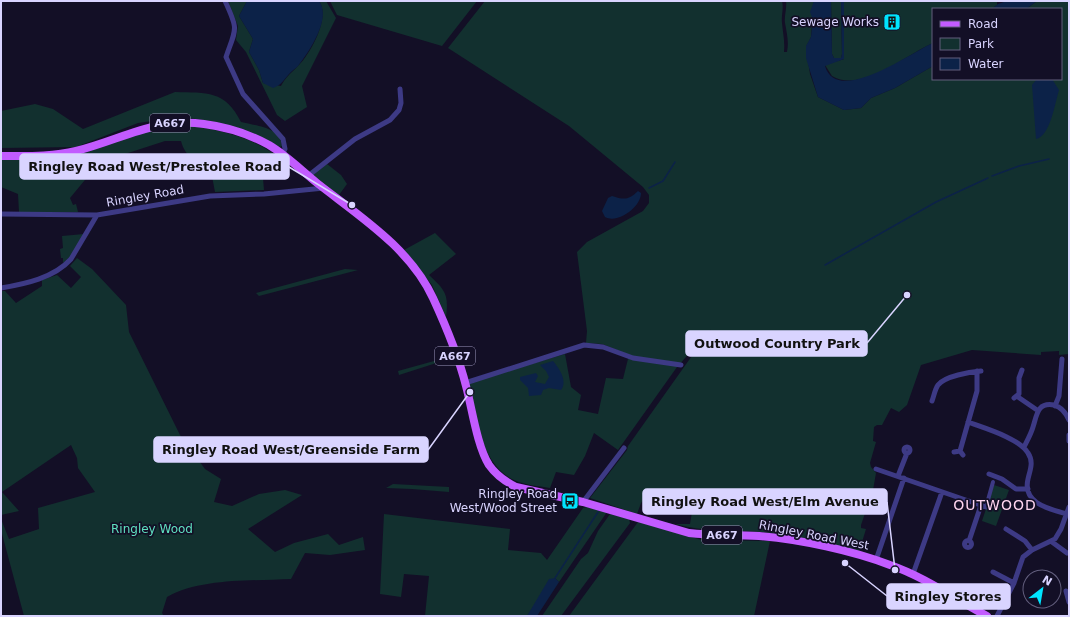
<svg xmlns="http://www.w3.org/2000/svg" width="1070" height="617" font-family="'DejaVu Sans',sans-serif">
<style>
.green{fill:#12302f}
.water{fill:#0c2248}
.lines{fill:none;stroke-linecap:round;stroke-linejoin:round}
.stream{stroke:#0c2248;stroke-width:1.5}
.pedestrian{stroke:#3d3a85;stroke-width:4}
.minor{stroke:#3d3a85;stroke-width:5}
.primary{stroke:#c25bff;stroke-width:8}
.labels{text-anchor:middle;stroke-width:3.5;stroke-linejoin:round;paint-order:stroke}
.shield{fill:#130f26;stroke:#9e99be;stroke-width:1}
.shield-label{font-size:11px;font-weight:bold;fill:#d9d4ff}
.poi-label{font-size:12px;fill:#d9d4ff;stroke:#130f26;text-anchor:end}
.street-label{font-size:12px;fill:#d9d4ff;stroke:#130f26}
.park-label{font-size:12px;fill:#5fe0c0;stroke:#130f26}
.quarter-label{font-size:14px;letter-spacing:1px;fill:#ffd6f0;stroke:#130f26}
.leader{fill:none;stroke:#d9d4ff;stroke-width:1.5}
.callout-dot{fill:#d9d4ff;stroke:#130f26;stroke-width:1.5}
.callout{fill:#d9d4ff;stroke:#d9d4ff;stroke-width:1.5}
.callout-label{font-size:13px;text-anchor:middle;font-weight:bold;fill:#111}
</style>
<rect width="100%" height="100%" fill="#130f26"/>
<path class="green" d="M228,1H247L239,16L253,39L249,52L259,70L263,83L281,86C285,78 291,73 297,67C310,55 331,17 319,1H326L336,18L302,86L307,107L285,121L277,115L246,52L236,40L238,26Z
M330,1H477L442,46L337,15Z
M485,1H782C784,9 781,16 782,23C783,34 785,41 784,52H787C789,42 787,34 785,23C784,16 787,9 786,1H814L811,37L806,47L810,74L818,97L844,110L861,108L871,98L895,88L933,66V79H1061V9H1026L1037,1H1069V354L1059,355V351L1041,352V355L972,350L921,365L907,405L899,412L891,408L882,425H877L874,427L873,441L876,442L870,463L871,467L876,473L873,490L861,525V528L866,529L859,552C830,544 801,536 772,533C739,529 707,533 675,524H690L692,512L685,511L687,502L671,495L668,499L649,491L641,503L637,514L590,498L627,450L628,446L711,329L677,367L618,450L594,433L585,456L574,475L556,472L550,488C538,486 525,485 514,480C480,464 477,416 468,383L565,354L571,387L581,395L578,410L598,414L606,378L623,379L629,355L602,344L586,343L587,331L577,252L587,242L643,211L649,203V195L643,187L569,126L448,48Z
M831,1H841L842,54L841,58H834L832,54Z
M844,1H997V5L992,9H933V43C907,54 861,94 832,76L825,65L844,59Z
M175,92C207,93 225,90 241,122C257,126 280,127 282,146L280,147L245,130L210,121L182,117L138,123L76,147L1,148V111L35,104L53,109L83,129Z
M180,125C220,129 257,137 288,165L262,167L264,190L215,192L211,171L209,169C196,161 185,157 181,141H165L125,154L129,168L124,173L94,169L70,198L73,205L76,204L78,212H19L18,194L1,187V160L47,159L68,157L87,152L139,133Z
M327,164L341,175L347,184L339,195L313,175Z
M435,233L456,254L429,275C445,290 449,294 446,317L432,285L404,250Z
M84,234L72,255L63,263V258H61L60,249L63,248L62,236Z
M77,258L92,269L126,305L129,332L180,435L205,469L221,479L214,502L232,506L259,494L285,490L302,495L248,529L275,552L294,543L328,534L339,545L363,537L365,550L330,555L305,553L291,579C252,581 201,578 167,597L162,613L164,616H24L1,530V519L9,539L39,529L38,508L95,492L78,468L77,458L71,445L2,492L19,511L1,515V291H5L16,303L42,286V280L57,275L71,288L81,277L70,266Z
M345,269L358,270L259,296L256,293Z
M452,356V358L399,375L398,371Z
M393,484L449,487V492L412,489L386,488Z
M994,485L1009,490L996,526L982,521Z
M587,507L607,512L559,582L555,578L527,616H425L429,576L404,574L401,597L380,594L384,514L510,529L508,550L541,553L547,560L583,508Z
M610,514L629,519L630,523L561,616H542L581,559L588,553L598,531Z
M638,522L702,540L770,541L754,616H569Z"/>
<path class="water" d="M247,1H319C332,18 309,52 298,66C296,68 293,70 291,72C284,79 282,85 273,88L263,83L259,70L249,52L253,39L239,16Z
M814,1H831L832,54L834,58H841L842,54L841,1H844V59L825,66C837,107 913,51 933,43V66L895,88L871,98L861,108L844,110L818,97L806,58V46L811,37L813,20L810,12Z
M1007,1H1037L1026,9H992L998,4Z
M1037,79H1052L1059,90C1055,103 1050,137 1036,139L1032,85Z
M638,191L641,193C641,207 618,224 605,217L602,211L608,198L612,196C624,200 629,200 638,191Z
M553,361C559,368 568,381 561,390L549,388L543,390L541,395L529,396L528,388L520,380V377L536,373L538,376L535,382L545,384L549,377L546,371L540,365Z
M555,578L559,582L537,616H527L549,579Z"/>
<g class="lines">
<path class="stream" d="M992,176L1019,166L1049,159
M649,188L663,181L675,162
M825,265L936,202L988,178
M555,578L598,512"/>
<path class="pedestrian" d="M986,507L993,482"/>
<path class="minor" d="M225,1C239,31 236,28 226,57L243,94L283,139L285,149L282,155
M308,176L355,139L390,120L399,110L401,103L400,89
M1,214L97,215L210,196L264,194L324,188
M1,288C25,284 54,278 71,259L97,215
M465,383L584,345L603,347L633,358L681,365
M1018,397L1037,410
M1014,398L1019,394V378L1022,370
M932,401C934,396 935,389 938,385C945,376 970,372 981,371
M1055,406L1059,396L1062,359
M968,422C984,428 1019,438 1028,453C1034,462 1030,470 1028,479C1022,504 1050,509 1067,514
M1069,435V441
M904 450a3 3 0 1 1 6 0a3 3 0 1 1-6 0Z
M1024,447C1027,441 1031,434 1033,427C1037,415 1037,402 1054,405C1061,407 1066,413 1069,420
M960,451L977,391V371
M954,452L960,451L963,455
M876,469L986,507
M989,474L1002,479L1016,489H1028
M898,476L907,453
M583,502L624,448
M1006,529L1025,541L1032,550
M964.5 544a3.5 3.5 0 1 1 7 0a3.5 3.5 0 1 1-7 0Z
M969,541L981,505
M1052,542L1067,553
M876,560L904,478
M993,572L1014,583
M913,574L942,492
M1066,591L1069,602
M997,616L1014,583L1023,557L1032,550L1055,539L1061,529L1069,507"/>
<path class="primary" d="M1,156C26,156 52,157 76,151C121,140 155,117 204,124C227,127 249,134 269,145C286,155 301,170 317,183C359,216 410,248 433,298C445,324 459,358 466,386C472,408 477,446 489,465C496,475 506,482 516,487L583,502L689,533C713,536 736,534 759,536C799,539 854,551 890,565C925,577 955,599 987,616"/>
</g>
<defs>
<g id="building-square" transform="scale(0.9)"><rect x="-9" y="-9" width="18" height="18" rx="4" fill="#00e5ff" stroke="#130f26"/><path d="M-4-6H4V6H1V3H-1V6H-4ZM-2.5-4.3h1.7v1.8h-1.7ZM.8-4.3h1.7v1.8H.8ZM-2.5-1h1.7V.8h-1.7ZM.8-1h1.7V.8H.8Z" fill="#111"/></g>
<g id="bus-square" transform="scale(0.9)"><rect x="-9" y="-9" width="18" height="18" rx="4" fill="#00e5ff" stroke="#130f26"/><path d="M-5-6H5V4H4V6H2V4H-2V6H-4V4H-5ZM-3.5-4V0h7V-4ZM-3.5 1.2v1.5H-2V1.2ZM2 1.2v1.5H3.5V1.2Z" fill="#111"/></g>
</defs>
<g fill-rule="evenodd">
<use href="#building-square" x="892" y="22"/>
<use href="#bus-square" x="570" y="501"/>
</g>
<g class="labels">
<g class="shield">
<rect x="150" y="114" width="40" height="18" rx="3"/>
<rect x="435" y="347" width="40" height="18" rx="3"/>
<rect x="702" y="526" width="40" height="18" rx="3"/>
</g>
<g class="shield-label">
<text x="170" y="127">A667</text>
<text x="455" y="360">A667</text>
<text x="722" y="539">A667</text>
</g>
<g class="poi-label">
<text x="879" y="26">Sewage Works</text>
<text x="557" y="498">Ringley Road<tspan x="557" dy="14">West/Wood Street</tspan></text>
</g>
<g class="street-label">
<text transform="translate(145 196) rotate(-10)" y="4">Ringley Road</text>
<text transform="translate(814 535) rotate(11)" y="4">Ringley Road West</text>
</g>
<g class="park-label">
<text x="152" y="533">Ringley Wood</text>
</g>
<g class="quarter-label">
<text x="995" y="510">OUTWOOD</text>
</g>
</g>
<path class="leader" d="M352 205L289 167M907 295L867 343M470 392L428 450M895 570L887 502M845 563L887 596"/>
<g class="callout-dot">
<circle cx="352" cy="205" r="4"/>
<circle cx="907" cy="295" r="4"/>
<circle cx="470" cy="392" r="4"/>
<circle cx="895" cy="570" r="4"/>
<circle cx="845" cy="563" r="4"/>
</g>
<g class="callout">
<rect x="20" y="154" width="269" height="25" rx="4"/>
<rect x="686" y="331" width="181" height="25" rx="4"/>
<rect x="154" y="437" width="274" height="25" rx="4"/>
<rect x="643" y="489" width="244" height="25" rx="4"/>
<rect x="887" y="584" width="123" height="25" rx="4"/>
</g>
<g class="callout-label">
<text x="155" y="171">Ringley Road West/Prestolee Road</text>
<text x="777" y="348">Outwood Country Park</text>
<text x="291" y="454">Ringley Road West/Greenside Farm</text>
<text x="765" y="506">Ringley Road West/Elm Avenue</text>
<text x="948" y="601">Ringley Stores</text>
</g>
<rect width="1070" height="617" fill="none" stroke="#d9d4ff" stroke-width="4"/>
<rect x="932" y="8" width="130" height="72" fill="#130f26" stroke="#625e7d"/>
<rect x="940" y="21" width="20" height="6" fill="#c25bff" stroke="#625e7d"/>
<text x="968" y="28" font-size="12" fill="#d9d4ff">Road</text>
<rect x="940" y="38" width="20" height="12" fill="#12302f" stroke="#625e7d"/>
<text x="968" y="48" font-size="12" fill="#d9d4ff">Park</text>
<rect x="940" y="58" width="20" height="12" fill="#0c2248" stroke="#625e7d"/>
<text x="968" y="68" font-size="12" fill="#d9d4ff">Water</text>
<g transform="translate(1042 589) rotate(31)"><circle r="19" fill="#130f26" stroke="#625e7d"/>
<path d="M0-3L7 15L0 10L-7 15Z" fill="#00e5ff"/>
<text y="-6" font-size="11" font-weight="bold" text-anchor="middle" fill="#d9d4ff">N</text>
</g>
</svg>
